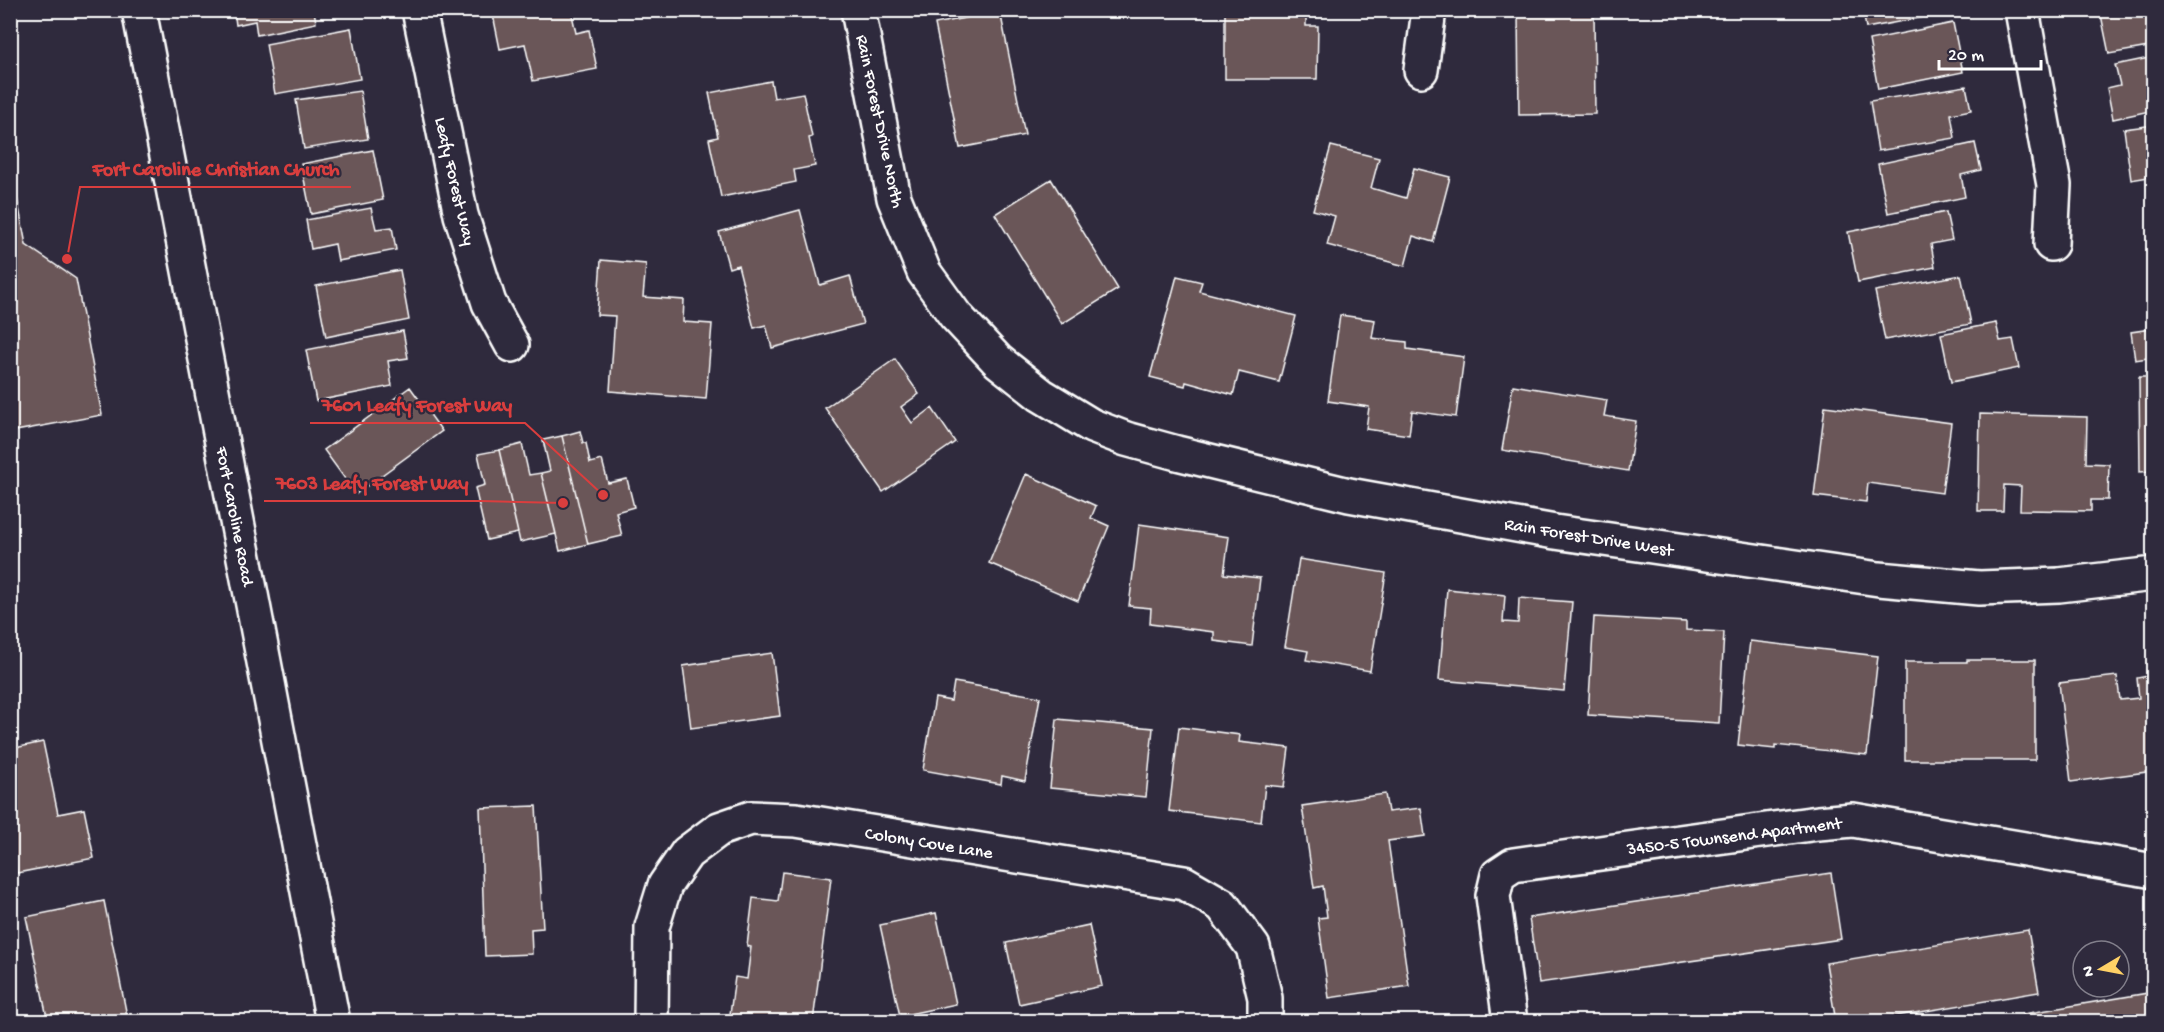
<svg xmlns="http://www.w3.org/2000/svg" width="2164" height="1032" font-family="'Gochi Hand',sans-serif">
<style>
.building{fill:#6a5658;stroke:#fff;stroke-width:1.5}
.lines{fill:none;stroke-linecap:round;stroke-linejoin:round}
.minor-casing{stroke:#fff;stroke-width:38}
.minor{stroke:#2f2a3d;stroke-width:33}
.labels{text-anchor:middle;stroke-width:4.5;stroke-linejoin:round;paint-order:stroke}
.street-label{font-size:18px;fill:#fff;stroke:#2f2a3d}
.leader{fill:none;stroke:#da3e3e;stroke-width:2}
.callout-dot{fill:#da3e3e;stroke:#2f2a3d;stroke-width:2}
.callout-label{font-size:20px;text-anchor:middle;font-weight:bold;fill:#da3e3e;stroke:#2f2a3d;stroke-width:4.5;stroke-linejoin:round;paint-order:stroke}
</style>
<rect width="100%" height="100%" fill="#2f2a3d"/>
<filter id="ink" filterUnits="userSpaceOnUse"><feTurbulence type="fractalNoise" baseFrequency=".0167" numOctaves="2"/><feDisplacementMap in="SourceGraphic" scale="12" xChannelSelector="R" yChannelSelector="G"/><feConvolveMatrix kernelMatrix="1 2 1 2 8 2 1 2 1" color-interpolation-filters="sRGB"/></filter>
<g filter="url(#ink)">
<path class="building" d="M234,10H314L316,23L257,35L255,21L236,25Z
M492,10H571L576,33L589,30L597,69L533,81L525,44L500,49Z
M733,10H787V14L734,17Z
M1225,10H1306V26H1318L1317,79H1225Z
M1518,10H1594L1595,114L1519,115Z
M1863,10H1951V12L1866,28Z
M2100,10H2154V46L2109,54Z
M1000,11L1025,135L960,148L935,24Z
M1953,23L1963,72L1878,89L1869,40Z
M351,28L360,79L275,94L266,44Z
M2154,57V110L2113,119L2107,88L2120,85L2115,65Z
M771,81L774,98L803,93L812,137L809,138L815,166L794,170L796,182L721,197L709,139L718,137L709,93Z
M1966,86L1971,110L1951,114L1955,138L1878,151L1870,101Z
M360,91L368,139L304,149L296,100Z
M2154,125V176L2131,180L2124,129Z
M1975,143L1981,170L1961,175L1965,197L1888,213L1878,164Z
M1331,146L1379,158L1371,188L1406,198L1414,168L1450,177L1433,242L1413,236L1405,266L1327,245L1335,216L1313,210Z
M373,150L383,200L311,214L301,164Z
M12,171L26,245L76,279L102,415L10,432Z
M1051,179L1118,289L1062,324L995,214Z
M2154,188V230L2148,189Z
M371,208L376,229L392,227L396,250L338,261L335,244L311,249L306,220Z
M800,210L820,285L850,276L863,324L772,348L766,325L754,328L738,265L729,268L719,232Z
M1946,212L1952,240L1931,244L1935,267L1858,282L1848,232Z
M601,260L646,264L643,297L684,300L683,322L712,324L706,399L610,391L615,316L597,315Z
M400,270L409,320L326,337L316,286Z
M1961,275L1971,324L1885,340L1875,291Z
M1177,276L1202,282L1199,291L1296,316L1279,382L1239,372L1233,395L1186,382L1185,386L1150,377Z
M2154,305V357L2135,360L2131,332L2151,329L2147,306Z
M1340,315L1375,320L1372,338L1407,342V349L1464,357L1456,417L1412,411L1409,435L1366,429L1369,407L1328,401Z
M1996,323L2000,341L2013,339L2019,368L1951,382L1941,334Z
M403,331L408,358L388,361L392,386L316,401L306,350Z
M895,359L919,394L901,407L912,423L932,408L955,442L883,492L825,408Z
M2139,377H2154V471L2140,472Z
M1513,385L1607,400L1604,416L1636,421L1628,471L1502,450Z
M410,387L442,431L356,494L324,450Z
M1825,406L1951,423L1942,493L1868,483L1866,502L1814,496Z
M1980,414L2087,417L2086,463L2109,464L2108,500H2091V511L2020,510L2021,486L2004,485L2003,511H1978Z
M580,431L583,443H586L590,463L602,460L608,483L627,479L634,507L616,512L622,536L588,544L562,436Z
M562,436L588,544L560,551L541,473L550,471L543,440Z
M522,444L529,475L541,473L556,534L520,542L499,450Z
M499,450L518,533L487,540L475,488L485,485L478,454Z
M1026,474L1096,506L1091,518L1109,526L1078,601L989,563Z
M1139,524L1229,537L1224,574L1260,578L1252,646L1214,641V632L1150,624L1151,608L1129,606Z
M1299,559L1386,573L1370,671L1306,660L1308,651L1285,647Z
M1447,589L1505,595L1503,622L1518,623L1519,598L1572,602L1564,691L1439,680Z
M1594,617L1686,622V630L1724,632L1719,723L1588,715Z
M1750,641L1878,656L1867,755L1775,745V749L1738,745Z
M772,653L780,716L691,728L683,666Z
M1967,660H2035V760H1905V662H1967Z
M2154,675V771L2071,782L2059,683L2117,676L2120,700L2139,698L2137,678Z
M954,682L1040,697L1025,781L1002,776L1001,784L923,770L935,698L951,701Z
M1057,719L1153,728L1146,797L1050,788Z
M1179,727L1240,735L1239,742L1289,748L1284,787L1265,785L1261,822L1169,811Z
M43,742L58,814L84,809L94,858L17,873L10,839V749Z
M1385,794L1388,812L1421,808L1425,836L1388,841L1409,986L1329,998L1318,918L1327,917L1323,886L1314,888L1302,806Z
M536,806L543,928L531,929L532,954L485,956L480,808Z
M782,872L831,878L813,1022H729L735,977L747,979L751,947L747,946L753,898L778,901Z
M1831,873L1841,939L1539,983L1529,918Z
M104,901L128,1021L48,1022L26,917Z
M936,913L956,1004L900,1016L880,925Z
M1089,925L1102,986L1019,1004L1006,943Z
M2028,930L2039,992L1861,1022H1836L1826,963Z
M2154,992V1022H2024L2023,1014Z
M1419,1020V1022H1335V1021Z"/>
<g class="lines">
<g class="minor-casing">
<path id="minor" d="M139,10L333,1022
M419,10L461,215L489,303L512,345
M858,10L894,198L924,272L955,315L998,361L1041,395L1092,426L1126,439L1177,453L1349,495L1555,532L1879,579L1979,588L2059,585L2154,574
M2022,10L2054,185L2051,244
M1421,70L1429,10
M651,1022L652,927L665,885L687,853L719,829L751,818L796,820L1184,883L1222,905L1253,947L1265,998V1022
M1510,1022L1493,896L1498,875L1513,865L1818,823L1853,820L2154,871"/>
</g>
<use href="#minor" class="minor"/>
</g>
</g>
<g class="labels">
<g class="street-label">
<text transform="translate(881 121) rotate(78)" y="6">Rain Forest Drive North</text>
<text transform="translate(456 181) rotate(77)" y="6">Leafy Forest Way</text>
<text transform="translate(236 516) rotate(79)" y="6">Fort Caroline Road</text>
<text transform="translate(1589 536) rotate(9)" y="6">Rain Forest Drive West</text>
<text transform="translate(1734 835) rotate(-7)" y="6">3450-5 Townsend Apartment</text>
<text transform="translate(929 842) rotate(9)" y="6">Colony Cove Lane</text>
</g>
</g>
<path class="leader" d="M67 259L80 187H351M603 495L525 423H310M563 503L481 501H264"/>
<g class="callout-dot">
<circle cx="67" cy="259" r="6"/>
<circle cx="603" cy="495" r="6"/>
<circle cx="563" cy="503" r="6"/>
</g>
<g class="callout-label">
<text x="216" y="175">Fort Caroline Christian Church</text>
<text x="417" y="411">7601 Leafy Forest Way</text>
<text x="372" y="489">7603 Leafy Forest Way</text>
</g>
<rect width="2164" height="1032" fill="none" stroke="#2f2a3d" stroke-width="36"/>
<rect x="18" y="18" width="2128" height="996" fill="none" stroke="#fff" stroke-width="2" filter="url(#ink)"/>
<g transform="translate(2101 969) rotate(260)"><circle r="28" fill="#2f2a3d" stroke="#827f8b" stroke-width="1.5"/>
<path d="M0-4.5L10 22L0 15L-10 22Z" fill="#ffd166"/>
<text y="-9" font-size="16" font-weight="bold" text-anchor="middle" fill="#ffffff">N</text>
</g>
<path d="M1939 60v9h102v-9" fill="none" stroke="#ffffff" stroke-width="3"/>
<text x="1948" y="60" font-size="18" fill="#ffffff" stroke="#2f2a3d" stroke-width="4.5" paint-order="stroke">20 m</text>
</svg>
